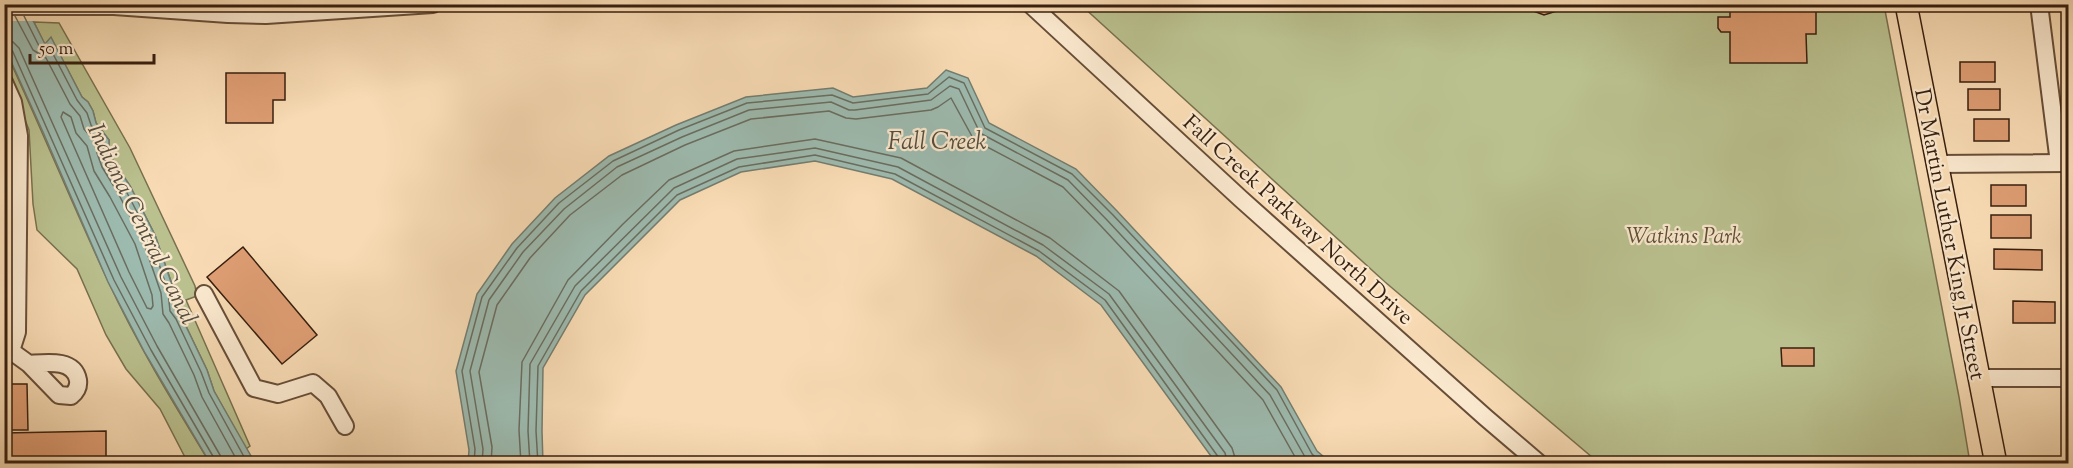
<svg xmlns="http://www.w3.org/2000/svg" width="2073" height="468" font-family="'Sorts Mill Goudy',serif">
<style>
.green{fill:#bac18f;stroke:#78704f;stroke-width:1.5}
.water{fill:#9dbbb0;stroke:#747d70;stroke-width:1.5}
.pier{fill:#f8dbb4}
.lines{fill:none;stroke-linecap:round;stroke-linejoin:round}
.shore{stroke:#6a6d60;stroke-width:1.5}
.building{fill:#de9d73;stroke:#371f0f;stroke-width:1.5}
.minor-casing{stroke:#674e38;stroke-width:20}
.major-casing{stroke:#371f0f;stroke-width:24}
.minor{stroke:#fae8ce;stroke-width:16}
.major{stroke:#f8dbb4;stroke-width:21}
.labels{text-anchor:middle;stroke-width:4.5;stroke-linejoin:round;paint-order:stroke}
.street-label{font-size:22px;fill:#371f0f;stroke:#fae8ce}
.park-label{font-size:22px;font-style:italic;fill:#5e5035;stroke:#fae8ce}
.water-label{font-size:24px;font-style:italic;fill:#564e3f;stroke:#fae8ce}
</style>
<rect width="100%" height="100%" fill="#f8dbb4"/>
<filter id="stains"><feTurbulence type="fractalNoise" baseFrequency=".00333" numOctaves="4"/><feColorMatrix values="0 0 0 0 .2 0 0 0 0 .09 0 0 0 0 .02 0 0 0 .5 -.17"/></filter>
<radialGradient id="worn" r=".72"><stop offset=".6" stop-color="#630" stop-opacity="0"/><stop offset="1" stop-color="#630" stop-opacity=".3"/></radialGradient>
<path class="green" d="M1081,5H1884L1959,397L1970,463H1599L1385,282Z
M34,22L59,23L130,148L195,286L197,296L186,300L250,446L246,449L214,391L207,370L181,316L175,309L174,290L155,235L130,186L113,161L109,149V140L96,123L93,111L88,102L82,97L51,38L45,45Z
M4,48C40,125 72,204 108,281C137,344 174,404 210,463H188L160,409L126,369L106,335L77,269L37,230L33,204L29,130L5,70Z"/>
<path class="water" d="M4,5H25L45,44L51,37L82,97L88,102L93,111L96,123L109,140V149L113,160L130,186L155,235L174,291L175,309L181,316L207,370L214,391L255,463H210L145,353L108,282L43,132L5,48Z
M946,70L968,78L989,123L1076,169L1117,211L1281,387L1317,451L1331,463H1216L1101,305L1036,256L892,179L815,161L741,172L680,200L585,295L543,368L542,431L543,463H468L469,450L456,371L477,294L512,244L555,198L609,156L676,125L746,97L833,88L853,97L927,88Z"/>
<path class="pier" d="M5,4H28L36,21H5Z"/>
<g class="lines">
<path class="shore" d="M15,16L33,50L46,58L70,104L80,116L84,129L96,143L97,153L102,167L118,193L143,241L161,293L163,314L169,323L194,375L202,397L239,464
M24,16L39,46L51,50L77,100L87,113L91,125L103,141L104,151L108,163L125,189L150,237L168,291L170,311L176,319L201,372L209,393L248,464
M4,40L13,42L19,48L121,277L157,346L220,455L222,464
M4,47L10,48L13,52L114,280L151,350L214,458V464
M63,112L71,117L76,133L87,146L94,171L110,197L135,244L152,295L153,306L151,309L147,308L129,272L61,117Z
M474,464L475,449L462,371L482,297L517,248L559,203L613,161L679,130L747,103L832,95L853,103L928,94L949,77L964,83L985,128L1072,174L1113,215L1277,390L1312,454L1322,464
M482,464L483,449L470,371L489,300L523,252L564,209L617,167L682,137L749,110L831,102L849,110H855L931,100L950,86L959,89L980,133L1068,180L1107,220L1270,395L1305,457L1311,464
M491,464L492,447L479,372L497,305L530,258L570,215L622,175L685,145L751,119L829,111L846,118L856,119L931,110L938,107L951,98L974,140L1063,187L1101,226L1263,400L1299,464
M521,464L519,430L522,362L568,280L623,224L669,180L734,151L815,139L901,158L1050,238L1119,291L1232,448L1237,464
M530,464L528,431L530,364L575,286L674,188L737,159L815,148L898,167L1043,245L1109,294L1225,453L1228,464
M538,464L536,431L538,366L581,291L677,195L739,167L815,155L895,174L1039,251L1105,300L1219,458L1220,464"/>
</g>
<path class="building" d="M1530,4H1558L1560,10L1544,15L1528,9Z
M1730,4H1816V34H1806L1807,63H1730V32H1721L1718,28V17H1730Z
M1960,62H1995V82H1960Z
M226,73H285V100H273V123H226Z
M1968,89H2000V110H1968Z
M1974,119H2009V141H1974Z
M1991,185H2026V206H1991Z
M1991,215H2031V238H1991Z
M243,247L317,335L282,364L207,277Z
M1994,249L2042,250V270L1994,269Z
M2013,301L2055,302V323H2013Z
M1781,348H1814V366H1782Z
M4,384H27L28,430H4Z
M106,431V463L4,464V433Z
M2058,458H2068V464H2047V460L2058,461Z"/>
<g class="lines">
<g class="minor-casing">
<path id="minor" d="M1030,4L1241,199L1485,417L1540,464
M2039,4L2059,163
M4,6H114L228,14L266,15L433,4
M4,82L13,102L19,136L17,332L11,351
M1938,164L2068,163
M204,294L254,388L278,394L313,383L328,396L345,426
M4,355L11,351L29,364L59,395L71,396C76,392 79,387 78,380C74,358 45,363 29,364
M1980,378H2068"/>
</g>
<g class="major-casing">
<path id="major" d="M1906,4L1996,464"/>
</g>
<use href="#minor" class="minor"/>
<use href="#major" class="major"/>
</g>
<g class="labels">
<g class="street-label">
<text transform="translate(1299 219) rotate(42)" y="8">Fall Creek Parkway North Drive</text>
<text transform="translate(1951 234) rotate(79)" y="8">Dr Martin Luther King Jr Street</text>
</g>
<g class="park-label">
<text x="1684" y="243">Watkins Park</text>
</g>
<g class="water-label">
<text x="937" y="149">Fall Creek</text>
<text transform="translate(143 224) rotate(64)" y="8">Indiana Central Canal</text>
</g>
</g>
<rect width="2073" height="468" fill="none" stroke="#f8dbb4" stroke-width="24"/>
<rect x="6" y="6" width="2061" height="456" fill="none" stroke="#371f0f" stroke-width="3"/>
<rect x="12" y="12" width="2049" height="444" fill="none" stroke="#371f0f" stroke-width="1.5"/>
<path d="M30 54v9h124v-9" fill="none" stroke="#371f0f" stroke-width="3"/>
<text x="39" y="54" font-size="18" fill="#371f0f" stroke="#fae8ce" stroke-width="4.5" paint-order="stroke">50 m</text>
<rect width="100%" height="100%" filter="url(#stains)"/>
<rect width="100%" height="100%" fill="url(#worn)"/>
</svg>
